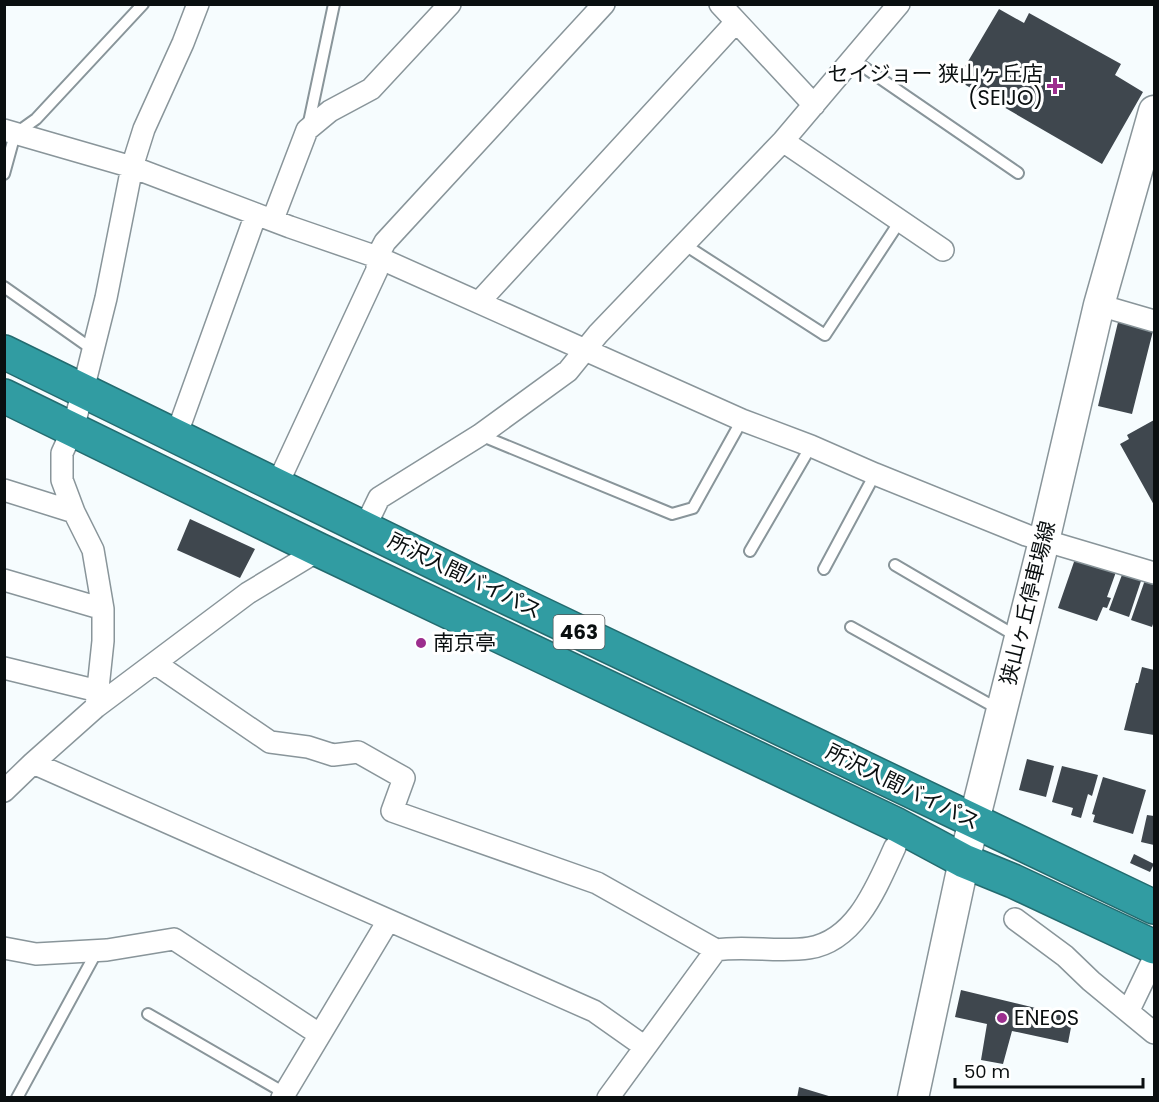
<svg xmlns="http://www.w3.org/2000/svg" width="1159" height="1102" font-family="Poppins,'Noto Sans JP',sans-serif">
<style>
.building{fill:#3f474e}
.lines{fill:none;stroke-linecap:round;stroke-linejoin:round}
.lane-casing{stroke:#89959a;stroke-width:14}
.street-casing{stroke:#89959a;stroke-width:24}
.secondary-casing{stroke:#89959a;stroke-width:33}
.highway-casing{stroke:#236b6f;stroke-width:36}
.lane{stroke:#fff;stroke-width:10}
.street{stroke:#fff;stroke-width:21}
.secondary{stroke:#fff;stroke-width:30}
.highway{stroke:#319ca2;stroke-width:33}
.poi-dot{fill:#9c2e8e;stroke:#fff;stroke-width:2}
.labels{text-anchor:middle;stroke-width:6;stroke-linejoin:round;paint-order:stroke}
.shield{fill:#fff;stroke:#545758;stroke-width:1.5}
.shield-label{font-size:20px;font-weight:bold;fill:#0a0f10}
.poi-label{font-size:21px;fill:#0a0f10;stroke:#fff;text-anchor:start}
.street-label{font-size:21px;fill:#0a0f10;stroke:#fff}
</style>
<rect width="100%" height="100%" fill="#f6fcfe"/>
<path class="building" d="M999,9L1024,23L1029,13L1121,64L1115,75L1143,92L1102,164L957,80Z
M1119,318L1154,327L1132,414L1098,406Z
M1154,420V505L1120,444L1129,439L1127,435Z
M190,519L255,549L240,578L177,550Z
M1075,559L1116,572L1107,597L1111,598L1107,608L1103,607L1097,621L1058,608Z
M1123,572L1142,578L1129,617L1109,610Z
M1145,580L1154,584V621L1152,627L1131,620Z
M1142,667L1154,670V735L1124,730L1136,683H1138Z
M1027,759L1054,766L1046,797L1019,790Z
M1062,766L1098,775L1092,796L1088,794L1081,818L1071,815L1073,808L1052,802Z
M1103,777L1146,790L1133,834L1093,822L1095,815L1092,814Z
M1147,815L1154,816V845L1141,842Z
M1134,854L1154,864L1150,872L1130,863Z
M961,990L1073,1017L1068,1043L1012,1031L1003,1064L981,1060L987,1024L955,1017Z
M799,1087L832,1097V1098H797Z"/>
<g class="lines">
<g class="lane-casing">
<path id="lane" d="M852,59L1018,173
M308,127L334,4
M4,174L15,134L36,119L143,4
M685,245L825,335L900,221
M4,287L92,349
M480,435L672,514L693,508L742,420
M750,551L811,446
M895,565L1016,636
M824,569L875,474
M851,627L1000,710
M148,1014L288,1095
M17,1098L97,951"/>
</g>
<g class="street-casing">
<path id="street" d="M720,4L814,105
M4,130L132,167L290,227L377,257L742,420L811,446L875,474L1026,535L1154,573
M783,141L943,250
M273,219L307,130L330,111L371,89L450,4
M480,301L736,22
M1099,305L1154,321
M176,436L256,214
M277,485L377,270V257L385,242L604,4
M4,490L74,512
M365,527L379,498L480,435L568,371L598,334L783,141L899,4
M4,580L103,609
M156,664L270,742L308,747L333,755L358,752L404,778L392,811L597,883L716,950
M4,668L98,691
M96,707L103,641V609L93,550L74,512L62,480V453L73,429L83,390L106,298L132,167L144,129L183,43L198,4
M33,763L594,1011L645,1047
M4,791L33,763L96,707L248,593L319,550
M1015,919L1065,956L1091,981L1154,1033
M4,948L36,954L107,950L174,939L319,1034
M1129,1010L1154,958
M282,1098L388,921
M608,1098L716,950C747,945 778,953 809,948C856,941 877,886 895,847"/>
</g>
<g class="secondary-casing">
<path id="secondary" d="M913,1098L964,861L1044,541L1099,305L1154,111"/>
</g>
<g class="highway-casing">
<path id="highway" d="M4,352L466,578L1154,907
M4,396L319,550L897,825L964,861L1013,881L1154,947"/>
</g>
<use href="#lane" class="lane"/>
<use href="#street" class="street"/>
<use href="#secondary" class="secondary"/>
<use href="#highway" class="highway"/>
</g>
<g class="poi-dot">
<path d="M1052 77h6v6h6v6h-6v6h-6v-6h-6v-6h6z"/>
<circle cx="421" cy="643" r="6"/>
<circle cx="1002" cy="1018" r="6"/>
</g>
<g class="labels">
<rect class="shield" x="553.5" y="615" width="51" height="34" rx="4.5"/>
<g class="shield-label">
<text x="579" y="639">463</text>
</g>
<g class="poi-label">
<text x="1043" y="81" text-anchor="end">セイジョー 狭山ヶ丘店<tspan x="1043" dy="24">(SEIJO)</tspan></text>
<text x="433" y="650">南京亭</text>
<text x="1014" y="1025">ENEOS</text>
</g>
<g class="street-label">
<text transform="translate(465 576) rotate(26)" y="7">所沢入間バイパス</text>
<text transform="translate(1028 603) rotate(-76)" y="7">狭山ヶ丘停車場線</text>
<text transform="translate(903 787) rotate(26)" y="7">所沢入間バイパス</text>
</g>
</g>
<rect width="1159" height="1102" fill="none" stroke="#0a0f10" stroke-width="12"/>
<path d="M955 1078v9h188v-9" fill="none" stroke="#0a0f10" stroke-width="3"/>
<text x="964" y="1078" font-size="18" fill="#0a0f10" stroke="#ffffff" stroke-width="4.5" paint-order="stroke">50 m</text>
</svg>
